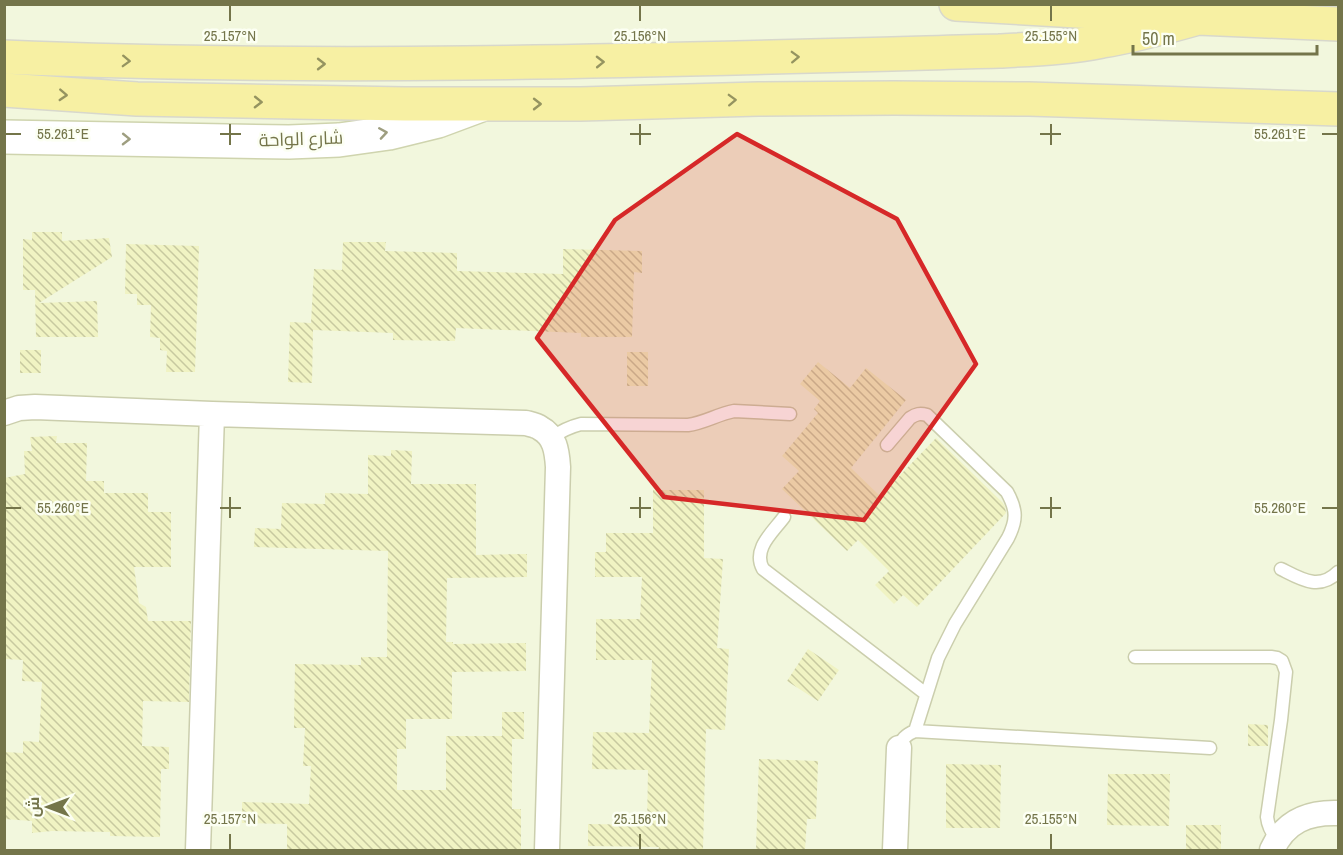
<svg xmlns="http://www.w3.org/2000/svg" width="1343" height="855" font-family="'Archivo Narrow',Cairo,sans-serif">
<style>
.residential{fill:#f2f7dd}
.building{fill:url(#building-back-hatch)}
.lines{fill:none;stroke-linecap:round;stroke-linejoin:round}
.lane-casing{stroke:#cbcead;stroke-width:15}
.street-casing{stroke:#cbcead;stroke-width:27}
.secondary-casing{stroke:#cfd4ae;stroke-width:36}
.highway-casing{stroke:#d8d8cc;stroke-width:36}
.lane{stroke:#fff;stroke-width:12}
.street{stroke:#fff;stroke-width:24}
.secondary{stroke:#fff;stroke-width:33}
.highway{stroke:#f7f0a3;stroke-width:33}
.oneway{stroke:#959460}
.oneway2{stroke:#9e9e80}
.marked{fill:#d62828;fill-opacity:0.2;stroke:#d62828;stroke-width:4.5;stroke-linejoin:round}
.ticks{fill:none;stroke:#74754a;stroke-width:2}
.labels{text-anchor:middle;stroke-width:5;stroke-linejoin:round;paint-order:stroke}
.street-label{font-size:18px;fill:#74754a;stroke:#fcfff3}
.ticks-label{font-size:15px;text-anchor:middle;fill:#74754a;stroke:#fcfff3;stroke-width:5;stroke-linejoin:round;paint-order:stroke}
</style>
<defs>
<pattern id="building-back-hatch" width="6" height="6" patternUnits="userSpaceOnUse" patternTransform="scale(1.5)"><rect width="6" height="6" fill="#f0f3c3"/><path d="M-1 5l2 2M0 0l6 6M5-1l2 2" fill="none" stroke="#c7c9a0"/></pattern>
</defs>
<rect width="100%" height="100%" fill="#f8fdec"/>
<path class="residential" d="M5,5H1338V850H5Z"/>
<path class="building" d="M32,232H62V241L109,238L112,257L39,303L97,301L98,337H36L35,290H23V239L32,240Z
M343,242H386L385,251L457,253V271L563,274V249L642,251V273L634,272L632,337H581V333L456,328L455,341L393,340V333L313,330L312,383L288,382L290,322L311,323L314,269L342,270Z
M126,244L199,246L195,372H166L167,351L160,350V338L150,337L151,305H137V294H125Z
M20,350H41V373H20Z
M627,352H648V386H627Z
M818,362L850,388L866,368L906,400L851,468L880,496L936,438L1003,503L1005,507L1006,513L917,607L903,595L894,604L875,585L889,571L858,540L847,551L782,489L799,471L782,456L818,413L814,409L820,401L800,384Z
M57,436L56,443H87L86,481H104V493H148V512H171V567H134L139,603L146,607L148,621H191L189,702L143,701L142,746L169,747V769H161L160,837L110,836V832L52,831L32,833V821L4,819V752L23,753V741L39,742L42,682L22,681L23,660L4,659V478L25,474L24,451H32L30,437Z
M391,450L412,451L411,484H476V555L527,554V577L447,578L446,642H453V644L526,643V671L452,672V719H406V749H397V790H446V736H502V712H524V739H512V809H521V850H287V824L242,823V802L309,804L311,766H303L305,728H294L295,664L361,665V657H387L388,551L254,547L255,528L281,529L282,503L325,504V493L368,494V455L391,456Z
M653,490H704V558L723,559L717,648L729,649L725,730L706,729L703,850H658L659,847L588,846V824L647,825L648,770L592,769L593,732L649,733L652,660H596V619H640L642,577H595V552H606V533H653Z
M808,649L839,670L818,701L787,681Z
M1248,724L1268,725V746H1248Z
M759,759L818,761L816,819H807L805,850H756Z
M946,764L1001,765L1000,828H946Z
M1108,774H1170L1169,826L1107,825Z
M1186,825H1221V850H1186Z"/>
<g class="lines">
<g class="lane-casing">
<path id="lane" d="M551,438C561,431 569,427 581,424L688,425C704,423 718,414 734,411L790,414
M887,445L910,418C916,414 920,413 927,415L1007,492C1017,510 1017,520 1008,538L955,624L938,658L915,731
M784,517C773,532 752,549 763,569L926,694
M1281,569C1301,579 1319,591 1338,572
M1135,657H1271L1277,658L1282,661L1286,672L1281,720L1267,817C1268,826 1271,832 1277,839
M899,748C902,739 905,735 915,731L1210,748"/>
</g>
<g class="street-casing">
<path id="street" d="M4,413L19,408L35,407L212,414L526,423C530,424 536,425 540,428C555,436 557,451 558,467L547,850
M198,850L212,414
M895,850L899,748
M1272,850C1285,821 1308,812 1338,813"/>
</g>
<g class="secondary-casing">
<path id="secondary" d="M4,137L289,142L339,140L389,133L438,121L481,105"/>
</g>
<g class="highway-casing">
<path id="highway" d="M956,4L1198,18L1338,24
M4,57C336,71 668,60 999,51C1033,49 1068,48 1102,41C1134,36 1166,27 1198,18
M4,90L137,99L405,104H581L758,99L894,98L1029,99L1338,109"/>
</g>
<use href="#lane" class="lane"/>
<use href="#street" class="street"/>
<use href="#secondary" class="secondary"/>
<use href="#highway" class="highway"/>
</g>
<defs><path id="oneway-chevron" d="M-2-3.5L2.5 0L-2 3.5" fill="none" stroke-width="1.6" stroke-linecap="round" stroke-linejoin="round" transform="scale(1.5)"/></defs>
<g class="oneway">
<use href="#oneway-chevron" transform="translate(795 57) rotate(-2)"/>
<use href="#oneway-chevron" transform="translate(126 61) rotate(2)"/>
<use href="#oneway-chevron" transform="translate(600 62) rotate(-1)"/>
<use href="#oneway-chevron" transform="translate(321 64)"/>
<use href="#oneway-chevron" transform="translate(63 95) rotate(3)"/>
<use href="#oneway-chevron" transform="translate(732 100) rotate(-2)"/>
<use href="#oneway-chevron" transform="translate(258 102) rotate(1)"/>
<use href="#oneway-chevron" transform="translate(537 104)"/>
</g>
<g class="oneway2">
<use href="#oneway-chevron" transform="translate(383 133) rotate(-9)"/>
<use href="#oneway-chevron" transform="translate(126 139) rotate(1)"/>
</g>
<path class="marked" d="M737,134L897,219L976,364L864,520L664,497L537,338L615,220Z"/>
<path class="ticks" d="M230,6V21M640,6V21M1051,6V21M230,124V145M640,124V145M1051,124V145M6,134H21M220,134H241M630,134H651M1040,134H1061M1322,134H1337M230,497V518M640,497V518M1051,497V518M6,508H21M220,508H241M630,508H651M1040,508H1061M1322,508H1337M230,834V849M640,834V849M1051,834V849"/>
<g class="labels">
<g class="street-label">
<text transform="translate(301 139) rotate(-2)" y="6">شارع الواحة</text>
</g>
</g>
<g class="ticks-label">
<text x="230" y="41">25.157°N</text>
<text x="640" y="41">25.156°N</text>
<text x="1051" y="41">25.155°N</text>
<text x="1280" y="139">55.261°E</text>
<text x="63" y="139">55.261°E</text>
<text x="1280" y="513">55.260°E</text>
<text x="63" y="513">55.260°E</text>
<text x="230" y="824">25.157°N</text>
<text x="640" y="824">25.156°N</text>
<text x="1051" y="824">25.155°N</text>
</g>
<rect width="1343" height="855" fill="none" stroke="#74754a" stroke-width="12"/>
<g transform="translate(48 807) rotate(270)" stroke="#fcfff3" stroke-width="4.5" paint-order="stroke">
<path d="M0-4.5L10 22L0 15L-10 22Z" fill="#74754a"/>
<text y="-9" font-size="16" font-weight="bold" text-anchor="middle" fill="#74754a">ش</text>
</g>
<path d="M1133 45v9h184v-9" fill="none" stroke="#74754a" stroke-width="3"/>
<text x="1142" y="45" font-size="18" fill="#74754a" stroke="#fcfff3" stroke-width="4.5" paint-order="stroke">50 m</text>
</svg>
